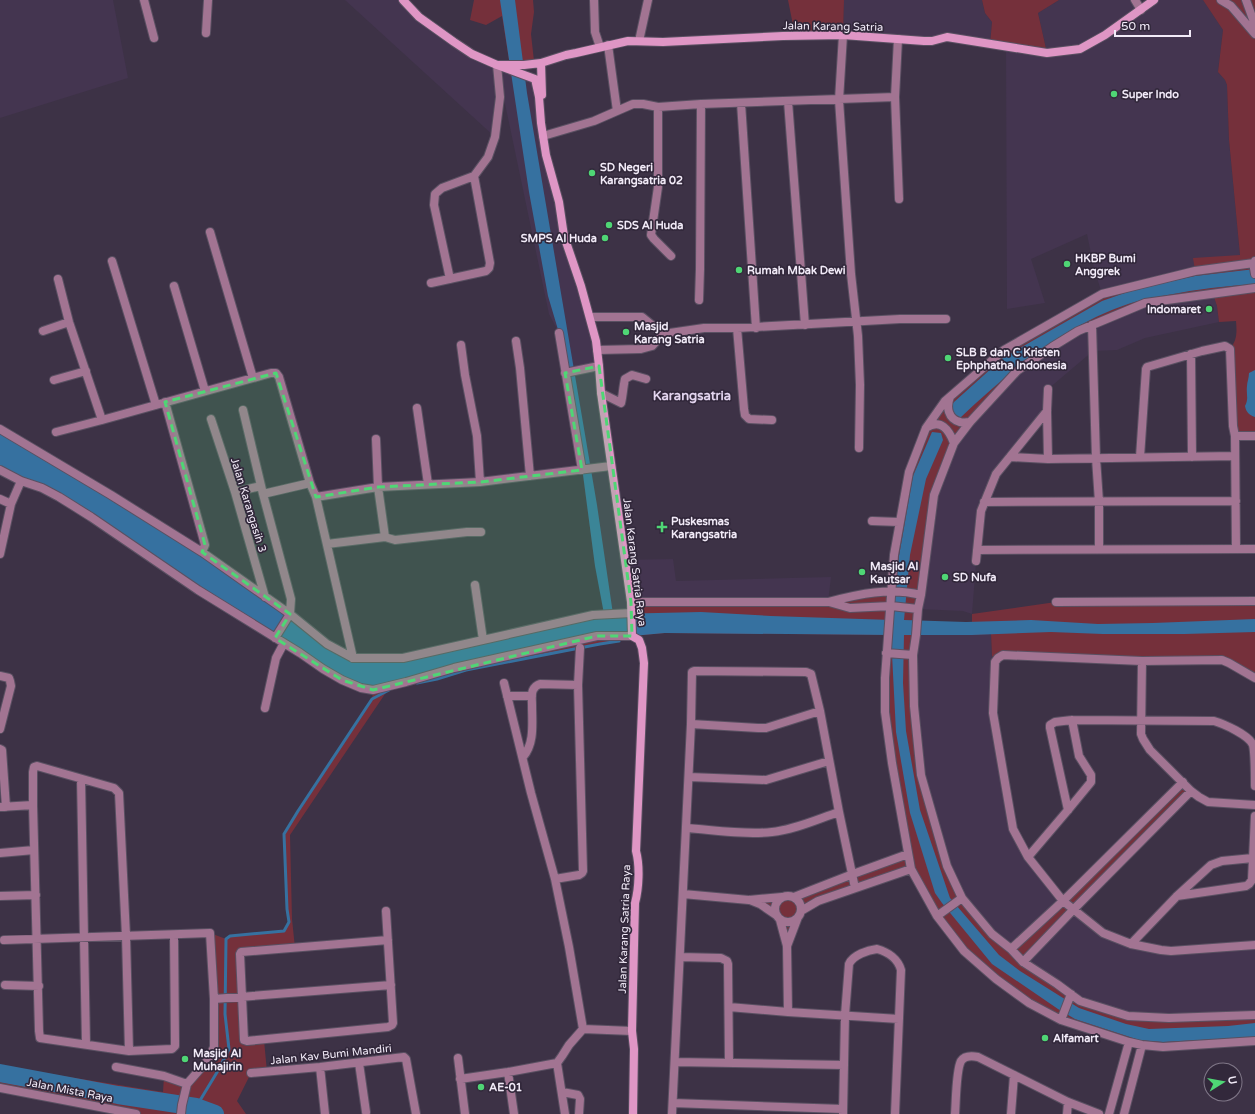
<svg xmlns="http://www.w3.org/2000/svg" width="1255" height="1114" font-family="'Varela Round',sans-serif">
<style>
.built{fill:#443550}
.green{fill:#75303b}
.water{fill:#3671a0}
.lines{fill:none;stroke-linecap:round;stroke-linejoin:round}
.stream{stroke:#3671a0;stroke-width:3}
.river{stroke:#3671a0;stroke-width:18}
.street-casing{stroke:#5a5062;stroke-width:10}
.secondary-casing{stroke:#5a5062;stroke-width:10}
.street{stroke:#a27492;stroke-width:8}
.secondary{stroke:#df96c5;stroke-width:8}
.marked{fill:#4fd675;fill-opacity:0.2;stroke:#4fd675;stroke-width:3;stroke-dasharray:8 5;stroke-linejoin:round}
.poi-dot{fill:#4fd675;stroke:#32283b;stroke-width:1.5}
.labels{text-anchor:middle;stroke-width:3.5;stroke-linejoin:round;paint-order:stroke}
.street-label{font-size:11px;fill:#f2ebf8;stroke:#32283b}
.poi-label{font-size:11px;font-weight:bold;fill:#f2ebf8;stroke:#32283b;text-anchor:start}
.quarter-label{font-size:13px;font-weight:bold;fill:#e3d5ef;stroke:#32283b}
</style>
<rect width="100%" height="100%" fill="#3d3246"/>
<path class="built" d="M0,0H113L128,78L0,118Z
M345,0H403L454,42L535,79L546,155L590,317L624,560L673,559L676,581L831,577L828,602L609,615L595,566L582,470L559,333L549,314L498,70L495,137Z
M844,0H982L985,13L992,22L990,44L947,37L932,41L843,35Z
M1059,0H1135L1141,9L1154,0H1203L1223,30L1218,72L1225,80L1227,85L1229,140L1240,255L1102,294L1094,268L1087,234L1031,259L1045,303L1007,309L1006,47L1047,53L1038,13Z
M1213,293L1217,306L1219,322L1145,338L1117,350L1093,351L1048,389L1047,411L996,474L985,502L977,550L972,614L963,611L918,609L934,495L954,443L1017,371L1052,347L1145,303Z
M991,634L992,656L996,660L993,713L1013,828L1063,901L1011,949L962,898L947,866L921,775L914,706L916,635Z
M1073,910L1103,933L1171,951L1255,945V1015L1128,1016L1080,1001L1023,962Z"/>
<path class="green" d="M474,0H533L534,12L531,34L534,61H520L509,60L502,16L486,25L470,20Z
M788,0H844L843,35H795Z
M982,0H1059L1038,13L1047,53L990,44L992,22L985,13Z
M1203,0H1255V436H1235L1230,349C1237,340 1237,333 1236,321L1219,322L1217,306L1213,294L1145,303L1092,325L1017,371L961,435L934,495L913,655L921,775L936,826L962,898L1011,949L1183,782L1191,791L1023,962L1080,1001L1128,1016L1255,1015V1041L1142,1045L1050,1015L964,951L911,869L801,911L787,946L780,920L760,904L788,896L794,897L908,854L885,712L888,635L665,633L632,636L619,641L600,644L466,670L437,679L399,686L387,691L290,835L292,919L295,948L243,952L244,1038L264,1040L267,1072L251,1073L237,1101L246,1114H136L0,1088V1074L15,1077L0,1074V1066L163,1092L164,1076L187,1084L214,1047L210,933L226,939L230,936L284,931L289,922L287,909L284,834L298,811L372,699L373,690L597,636H632L631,602H828L892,591L909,472L932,417L1004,350L1102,294L1195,270L1193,258L1240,255L1229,140L1227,85L1225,80L1218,72L1223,30Z
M1255,601V678L1229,663L1004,655L996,660L992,656L991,634L972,635V614L1056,602Z"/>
<path class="water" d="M500,0H515L527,93L597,505L613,614L701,612L771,616L892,620L899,556L913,476L932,432L941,433L943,440L926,479L910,555L904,620L966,622L1031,620L1098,624L1153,623L1255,619V632L1184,634H1103L1051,632L972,635H904L903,683L906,731L920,810L950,898L999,955L1020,971L1079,1008L1126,1024L1149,1029L1228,1026L1255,1023V1037L1163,1042L1150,1041L1139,1040L1075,1019L1058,1009L992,964L942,903L935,893L910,813L896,732L891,635L665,633L632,636L610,635L373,690L348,683L91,517L0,470V429L123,503L353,658H403L604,614L595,566L582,467L559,333L548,296L529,192Z
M1255,269V284C1226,286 1197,289 1168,295C1158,297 1148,298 1138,301C1069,321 1012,369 960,418H956L949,409L954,402L1004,357L1102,301L1136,289L1195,276Z
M1255,370V417C1249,415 1246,412 1245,406C1249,399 1246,394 1247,386C1247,382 1249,378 1249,373Z"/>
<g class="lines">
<path class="stream" d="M417,683L437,679L466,670L600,644L619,641
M196,1107L219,1069L229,1049L225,1014L226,939L230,936L284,931L289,922L287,909L284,834L298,811L372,699L389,690"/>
<path class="river" d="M0,1073L118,1095L196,1107L215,1114"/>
<g class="street-casing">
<path id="street" d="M144,0L154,38
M594,0L595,32L600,47
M1135,0L1141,10
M1221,0L1231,6L1255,34
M1246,0L1255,25
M206,33L208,0
M843,35L839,100L851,274L858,336L860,385L859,448
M898,39L895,97L899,199
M639,41L648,0
M608,45L617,111
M788,101L805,325
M741,103L756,328
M658,107V187L651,235L654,239L671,256
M543,136L594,121L633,104H643L658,107L701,104L895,97
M210,232L253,378
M112,261L156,405
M1255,261L1254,268L1255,274
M1254,263L1195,271L1102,294L1004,350L945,401L926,428L909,472L894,555L885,678V712L892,763L911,869L937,916L964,951L996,979L1029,1003L1061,1020L1129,1042L1142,1045L1163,1047L1255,1041
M58,279L69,322L102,420L271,373H276L279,377L310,483L316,497L353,658
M450,279L434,205L435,194L442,188L474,176L488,157L495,137L500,97L497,65
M431,283L486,271L489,268L490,263L474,176
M174,286L205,391
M1255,288L1145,303L1078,331L1052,347L1017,371L970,422L954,443L934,495L921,595L918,609L916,635L913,655L914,706L921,775L947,866L962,898L992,934L1011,949L1023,962L1057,984L1080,1001L1128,1016L1169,1018L1255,1015
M699,300L700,269L701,104
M590,317H642L663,334
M1092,325L1096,458L1099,502V549
M737,328L744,409L745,415L749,419L772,420
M43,331L69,322
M559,333L582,470
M516,341L520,368L530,476
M461,345L465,375L477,436L480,482
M597,350L641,349L652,346L663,334L704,328H737L900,319H946
M1191,354L1192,457
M565,373L599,366
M54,380L86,371
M1048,389L1047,411L1048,459
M601,393L621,403C623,395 623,387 625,379L632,375L646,379
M950,397C946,407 948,419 960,422C963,423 967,422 970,422
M165,402L202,534L205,545L202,552
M417,408L428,484
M243,410L263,494L291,599L290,614L275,638
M211,419L235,492L265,597
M926,428C941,418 949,430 954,443
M0,429L111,495L202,552L290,614L327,644L353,658H403L593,615L632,613
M56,432L102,420
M1235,436H1255
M376,439L378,487L385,537
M1010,457L1048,459L1235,456
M1140,457L1146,369L1147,367L1202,351L1225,346L1230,349L1233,426L1235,436L1236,549
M0,470L21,481L42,488L59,497L91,517L198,590L300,653L323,669L342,680L361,688L373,690L406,682L454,668L597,636H632
M235,492L261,486
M263,494L310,483
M316,497L378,487L480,482L611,466
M0,499L11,504
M984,502L1236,501
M872,521L899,522
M327,544L385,537L395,540L467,532H481
M977,550L1255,549
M0,554L11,504L21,481
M976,561L981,511L996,474L1047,411
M475,585L483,640
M631,602H828C859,594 890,587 921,595
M829,602L850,608L891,606L918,609
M1056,602L1255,601
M886,653L913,655
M1142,661L1141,734L1143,739L1150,750L1191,791L1199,797L1208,802L1255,805
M0,676L9,678L10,681L11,686L0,729
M1255,678L1229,663L1222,660L1142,661L1003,655L998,658L995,662L993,713L1013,829L1028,857L1063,901L1103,933L1131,944L1161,950L1171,951L1255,945
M504,683L531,793L555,879L569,947L583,1029
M507,696H532
M265,708L276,658L284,643
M691,724L758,728H766L820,711
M0,749L2,750L6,807
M523,757C535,743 532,723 532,705C532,700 531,694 533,690C535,686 537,685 540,684L578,685
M689,777L766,780L829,761
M81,779L86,1044
M0,807L33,805
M1068,810L1050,728V725L1055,722L1072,720L1214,721C1224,724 1249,735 1253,745C1255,754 1255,775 1255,786
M686,828C714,830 744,835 772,832C794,830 818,819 839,812
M0,853L34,850
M1028,857L1068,810L1091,782V775L1079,756L1072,720
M555,879L579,875L582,873L583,871L578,685L580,648
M683,894L749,900L782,897
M0,896L36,895
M1177,896L1246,886L1249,884L1252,880L1255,816
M775 909a13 13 0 1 1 26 0a13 13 0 1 1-26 0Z
M794,897L853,874L908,854
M750,900L760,904L776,915
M386,911L393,1023L392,1025L388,1027L247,1041L244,1040L240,954L241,952L388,940
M801,911L818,901L911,869
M937,916L962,898
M780,920L787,946L788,1012
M4,940L210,933L214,999V1047L208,1060L187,1084L182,1105L181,1114
M1131,944L1177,896L1211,865L1222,861L1253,858
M787,946L798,917
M1011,949L1063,901L1183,782
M680,957L721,958L727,961L728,964L729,1063
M1023,962L1073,910L1191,791
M5,985L39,986
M214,999L391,985
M729,1007L788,1012L899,1019
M1061,1020L1071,994
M129,1051L126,936L119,793L114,788L37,766L34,767L33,772V805L39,1031L40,1038L129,1051L172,1049L175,1046V1043L174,935
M458,1058L465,1114
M675,1062L844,1065
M359,1063L366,1112
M557,1063L565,1114
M116,1067L164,1076L187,1084
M320,1067L325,1114
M508,1072L514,1114
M251,1073L320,1067L404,1057L406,1059L416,1114
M460,1079L508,1072L557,1063L562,1056L569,1045L583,1029L632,1031
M0,1088L136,1114
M562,1092L578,1095L580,1099L579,1114
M673,1103L843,1109
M672,1114L691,724L692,672L694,671L806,672L811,674L820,711L839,812L855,888
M843,1114L845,1015L849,964C853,955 868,950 877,949C888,952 898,959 901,970L895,1114
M955,1114C956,1102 956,1070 961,1061C965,1055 973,1056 978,1057L1068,1102L1099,1114
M1011,1114L1014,1075
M1067,1114L1068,1102
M1109,1114L1129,1042
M1124,1114L1142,1045"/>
</g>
<g class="secondary-casing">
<path id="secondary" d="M403,0L419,17L454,42L472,54L497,65H524L541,63L566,55L576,53L628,41L663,42L783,36L843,35L924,41H932L947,37L1047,53L1080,49L1105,35L1154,0
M541,63L542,95
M497,65L535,79L539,97L541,123L546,155L559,202L564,236L581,286L596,341L599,366L601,393L631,602L632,636L639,640L642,648L644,663L636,851C640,866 639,888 635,903L632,1031L634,1049L633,1114"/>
</g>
<use href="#street" class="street"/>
<use href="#secondary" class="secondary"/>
</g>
<path class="marked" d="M599,366L631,602L632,636H597L373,690L342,680L275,638L290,614L202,552L205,545L202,534L165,402L276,373L316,497L378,487L480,482L582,470L565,373Z"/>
<g class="poi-dot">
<circle cx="1114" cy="94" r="4"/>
<circle cx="592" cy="173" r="4"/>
<circle cx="609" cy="225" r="4"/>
<circle cx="605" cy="238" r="4"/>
<circle cx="1067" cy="264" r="4"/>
<circle cx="739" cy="270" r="4"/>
<circle cx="1209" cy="309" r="4"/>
<circle cx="626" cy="332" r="4"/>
<circle cx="948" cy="358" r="4"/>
<path d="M660 521h4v4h4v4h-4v4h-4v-4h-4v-4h4z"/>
<circle cx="862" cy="572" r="4"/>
<circle cx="945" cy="577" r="4"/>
<circle cx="1045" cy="1038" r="4"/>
<circle cx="185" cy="1059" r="4"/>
<circle cx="481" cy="1087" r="4"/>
</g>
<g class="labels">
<g class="street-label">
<text transform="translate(833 26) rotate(1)" y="4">Jalan Karang Satria</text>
<text transform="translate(249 505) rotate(73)" y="4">Jalan Karangasih 3</text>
<text transform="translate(635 562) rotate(83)" y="4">Jalan Karang Satria Raya</text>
<text transform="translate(624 929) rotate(-88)" y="4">Jalan Karang Satria Raya</text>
<text transform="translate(331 1054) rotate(-6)" y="4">Jalan Kav Bumi Mandiri</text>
<text transform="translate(70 1090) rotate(11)" y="4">Jalan Mista Raya</text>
</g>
<g class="poi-label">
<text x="1122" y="98">Super Indo</text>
<text x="600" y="171">SD Negeri<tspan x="600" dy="13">Karangsatria 02</tspan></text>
<text x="617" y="229">SDS Al Huda</text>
<text x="597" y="242" text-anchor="end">SMPS Al Huda</text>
<text x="1075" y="262">HKBP Bumi<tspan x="1075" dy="13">Anggrek</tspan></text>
<text x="747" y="274">Rumah Mbak Dewi</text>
<text x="1201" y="313" text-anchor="end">Indomaret</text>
<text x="634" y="330">Masjid<tspan x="634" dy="13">Karang Satria</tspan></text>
<text x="956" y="356">SLB B dan C Kristen<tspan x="956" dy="13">Ephphatha Indonesia</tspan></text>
<text x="671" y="525">Puskesmas<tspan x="671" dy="13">Karangsatria</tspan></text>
<text x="870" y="570">Masjid Al<tspan x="870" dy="13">Kautsar</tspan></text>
<text x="953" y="581">SD Nufa</text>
<text x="1053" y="1042">Alfamart</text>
<text x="193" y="1057">Masjid Al<tspan x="193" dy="13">Muhajirin</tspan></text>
<text x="489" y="1091">AE-01</text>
</g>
<g class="quarter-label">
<text x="692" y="400">Karangsatria</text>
</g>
</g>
<g transform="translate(1223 1082) rotate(79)"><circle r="19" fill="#32283b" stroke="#7f7687"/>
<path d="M0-3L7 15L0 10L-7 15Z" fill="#4fd675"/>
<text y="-6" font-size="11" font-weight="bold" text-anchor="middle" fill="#f2ebf8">U</text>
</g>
<path d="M1115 30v6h75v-6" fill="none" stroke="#f2ebf8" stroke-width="2"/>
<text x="1121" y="30" font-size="12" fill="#f2ebf8" stroke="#32283b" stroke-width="3" paint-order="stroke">50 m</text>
</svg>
